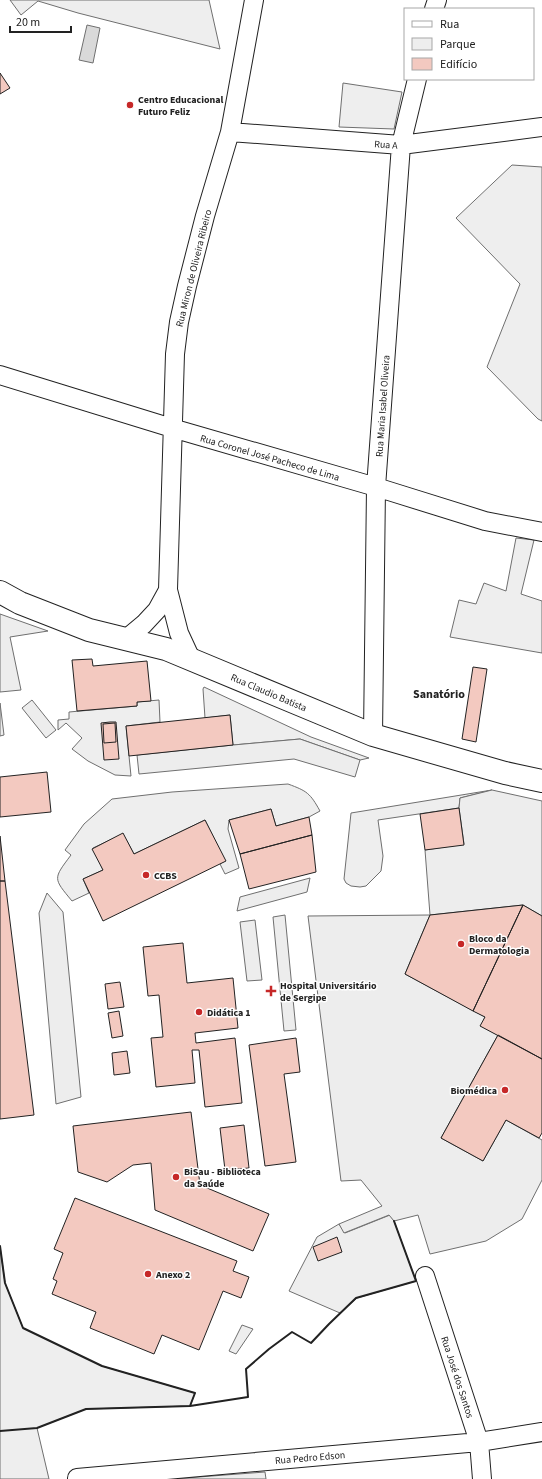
<svg xmlns="http://www.w3.org/2000/svg" width="542" height="1479" font-family="'Source Sans 3',sans-serif">
<style>
.green{fill:#eee;stroke:#6f6f6f}
.parking{fill:#ededed;stroke:#6f6f6f}
.water{fill:#d9d9d9;stroke:#6f6f6f}
.building{fill:#f3c9c0;stroke:#222}
.lines{fill:none;stroke-linecap:round;stroke-linejoin:round}
.minor-casing{stroke:#222;stroke-width:20}
.secondary-casing{stroke:#222;stroke-width:24}
.minor{stroke:#fff;stroke-width:18}
.secondary{stroke:#fff;stroke-width:22}
.wall{stroke:#222;stroke-width:2}
.poi-dot{fill:#c62828;stroke:#fff;stroke-width:1.5}
.labels{text-anchor:middle;stroke-width:3;stroke-linejoin:round;paint-order:stroke}
.poi-label{font-size:10px;font-weight:bold;fill:#222;stroke:#fff;text-anchor:start}
.street-label{font-size:10px;fill:#222;stroke:#fff}
.quarter-label{font-size:12px;font-weight:bold;fill:#222;stroke:#fff}
</style>
<rect width="100%" height="100%" fill="#fff"/>
<path class="green" d="M10,0H209L220,49L78,13L38,1L21,15Z
M343,83L402,92L394,129L339,127Z
M512,165L542,167V421L538,419L487,367L520,284L456,218Z
M516,538L534,540L521,594L542,601V653L450,637L459,600L476,604L484,583L506,591Z
M204,687L311,737L369,758L360,760L300,739L233,745L230,715L205,718L203,689Z
M159,700L160,722L126,726L131,776L115,775L88,761L72,749L82,738L66,723L58,730V720L69,719V712L137,706V702Z
M288,784C307,791 310,793 320,811L309,817L276,826L271,809L229,820L228,829L239,868L225,874L220,864L225,861L205,820L134,854L123,834L93,848L103,870L83,879L89,893L72,901C53,878 53,879 71,855L65,850L84,824L112,799L172,792Z
M492,790L460,798L459,808L378,820L383,856L381,871L366,886L360,887L351,886L346,883L344,879L351,813Z
M390,1215L394,1221L416,1281L357,1298L340,1313L289,1291L317,1237L339,1224L345,1233Z
M0,1246L5,1283L23,1328L102,1366L195,1393L190,1406L86,1409L37,1428L49,1479H0Z
M242,1325L253,1329L236,1354L229,1351Z
M265,1472L266,1479H172Z"/>
<path class="parking" d="M0,614L48,631L10,637L21,690L0,692Z
M32,700L56,730L46,738L22,708Z
M0,703L4,735L0,736Z
M300,739L360,760L355,777L294,759L139,774L137,755L233,745Z
M492,790L542,801V916L523,905L430,915L405,974L485,1017L481,1026L498,1035L441,1138L483,1161L506,1120L542,1140V1180L522,1219L486,1241L430,1254L418,1215L394,1221L389,1215L344,1233L339,1224L382,1206L361,1180L341,1181L308,916L430,915L425,850L464,844L459,808L460,798Z
M310,878L307,892L237,911L240,897Z
M47,893L63,912L81,1097L56,1104L39,913Z
M285,915L296,1030L284,1031L273,917Z
M255,920L262,980L247,981L240,922Z"/>
<path class="water" d="M87,25L100,28L93,63L79,60Z"/>
<path class="building" d="M0,73L10,88L0,94Z
M92,659L93,666L147,661L151,701L137,702V706L77,711L72,660Z
M473,667L487,669L476,742L462,739Z
M230,715L233,745L129,756L126,726Z
M110,722H116L119,759L104,760L101,723Z
M115,723L116,742L104,743L103,724Z
M47,772L51,812L0,817V777Z
M459,808L464,845L425,850L420,814Z
M271,809L276,826L309,817L312,835L240,854L229,820Z
M205,820L226,861L103,921L83,879L103,870L92,849L123,833L134,854Z
M312,835L316,872L249,889L240,854Z
M0,836L5,881H0Z
M0,881H5L34,1115L0,1119Z
M523,905L542,916V1059L480,1026L485,1017L473,1011Z
M523,905L473,1011L405,974L430,915Z
M183,943L187,983L233,978L238,1028L195,1033L196,1043L235,1038L242,1103L205,1107L199,1050H192L195,1083L156,1087L151,1038L163,1037L159,995L148,996L143,947Z
M120,982L124,1007L108,1009L105,984Z
M119,1011L123,1036L112,1038L108,1013Z
M498,1035L542,1059V1133L539,1138L506,1120L483,1161L441,1138Z
M296,1038L300,1072L284,1074L296,1162L265,1166L249,1045Z
M127,1051L130,1073L114,1075L112,1053Z
M191,1112L200,1185L269,1214L253,1251L155,1210L151,1163L133,1165L107,1182L78,1172L73,1126Z
M244,1125L249,1168L225,1170L220,1128Z
M75,1198L237,1261L233,1271L249,1277L241,1298L223,1291L199,1350L162,1335L154,1354L90,1328L96,1312L52,1294L57,1281L53,1279L63,1253L54,1249Z
M337,1237L342,1252L318,1261L313,1247Z"/>
<g class="lines">
<g class="minor-casing">
<path id="minor" d="M434,9L437,0
M230,132L401,145L542,127
M0,375L172,428L376,487L485,521L542,532
M126,639L144,624L157,610L168,590
M191,659L179,633L168,590L175,354L179,322L187,286L205,216L230,132L254,0
M373,735L376,487L401,145L417,79
M425,1276L479,1442L482,1479
M77,1478L479,1442L542,1432"/>
</g>
<g class="secondary-casing">
<path id="secondary" d="M0,592L20,603L89,630L166,649L373,735L505,773L542,781"/>
</g>
<use href="#minor" class="minor"/>
<use href="#secondary" class="secondary"/>
<path class="wall" d="M0,1246L5,1283L23,1328L102,1366L195,1393L190,1406
M0,1431L37,1428L86,1409L190,1406L248,1397L246,1369L269,1349L292,1332L311,1343L329,1324L356,1298L416,1281L394,1221"/>
</g>
<g class="poi-dot">
<circle cx="130" cy="105" r="4"/>
<circle cx="146" cy="875" r="4"/>
<circle cx="461" cy="944" r="4"/>
<path d="M269 985h4v4h4v4h-4v4h-4v-4h-4v-4h4z"/>
<circle cx="199" cy="1012" r="4"/>
<circle cx="505" cy="1090" r="4"/>
<circle cx="176" cy="1177" r="4"/>
<circle cx="148" cy="1274" r="4"/>
</g>
<g class="labels">
<g class="poi-label">
<text x="138" y="103">Centro Educacional<tspan x="138" dy="12">Futuro Feliz</tspan></text>
<text x="154" y="879">CCBS</text>
<text x="469" y="942">Bloco da<tspan x="469" dy="12">Dermatologia</tspan></text>
<text x="280" y="989">Hospital Universitário<tspan x="280" dy="12">de Sergipe</tspan></text>
<text x="207" y="1016">Didática 1</text>
<text x="497" y="1094" text-anchor="end">Biomédica</text>
<text x="184" y="1175">BiSau - Biblioteca<tspan x="184" dy="12">da Saúde</tspan></text>
<text x="156" y="1278">Anexo 2</text>
</g>
<g class="street-label">
<text transform="translate(386 144) rotate(4)" y="4">Rua A</text>
<text transform="translate(193 268) rotate(-76)" y="4">Rua Miron de Oliveira Ribeiro</text>
<text transform="translate(382 406) rotate(-86)" y="4">Rua Maria Isabel Oliveira</text>
<text transform="translate(270 457) rotate(16)" y="4">Rua Coronel José Pacheco de Lima</text>
<text transform="translate(269 692) rotate(23)" y="4">Rua Claudio Batista</text>
<text transform="translate(458 1377) rotate(72)" y="4">Rua José dos Santos</text>
<text transform="translate(310 1457) rotate(-5)" y="4">Rua Pedro Edson</text>
</g>
<g class="quarter-label">
<text x="439" y="698">Sanatório</text>
</g>
</g>
<rect x="404" y="8" width="130" height="72" fill="#ffffff" stroke="#a7a7a7"/>
<rect x="412" y="21" width="20" height="6" fill="#ffffff" stroke="#a7a7a7"/>
<text x="440" y="28" font-size="12" fill="#222222">Rua</text>
<rect x="412" y="38" width="20" height="12" fill="#eeeeee" stroke="#a7a7a7"/>
<text x="440" y="48" font-size="12" fill="#222222">Parque</text>
<rect x="412" y="58" width="20" height="12" fill="#f3c9c0" stroke="#a7a7a7"/>
<text x="440" y="68" font-size="12" fill="#222222">Edifício</text>
<path d="M10 26v6h61v-6" fill="none" stroke="#222222" stroke-width="2"/>
<text x="16" y="26" font-size="12" fill="#222222" stroke="#ffffff" stroke-width="3" paint-order="stroke">20 m</text>
</svg>
